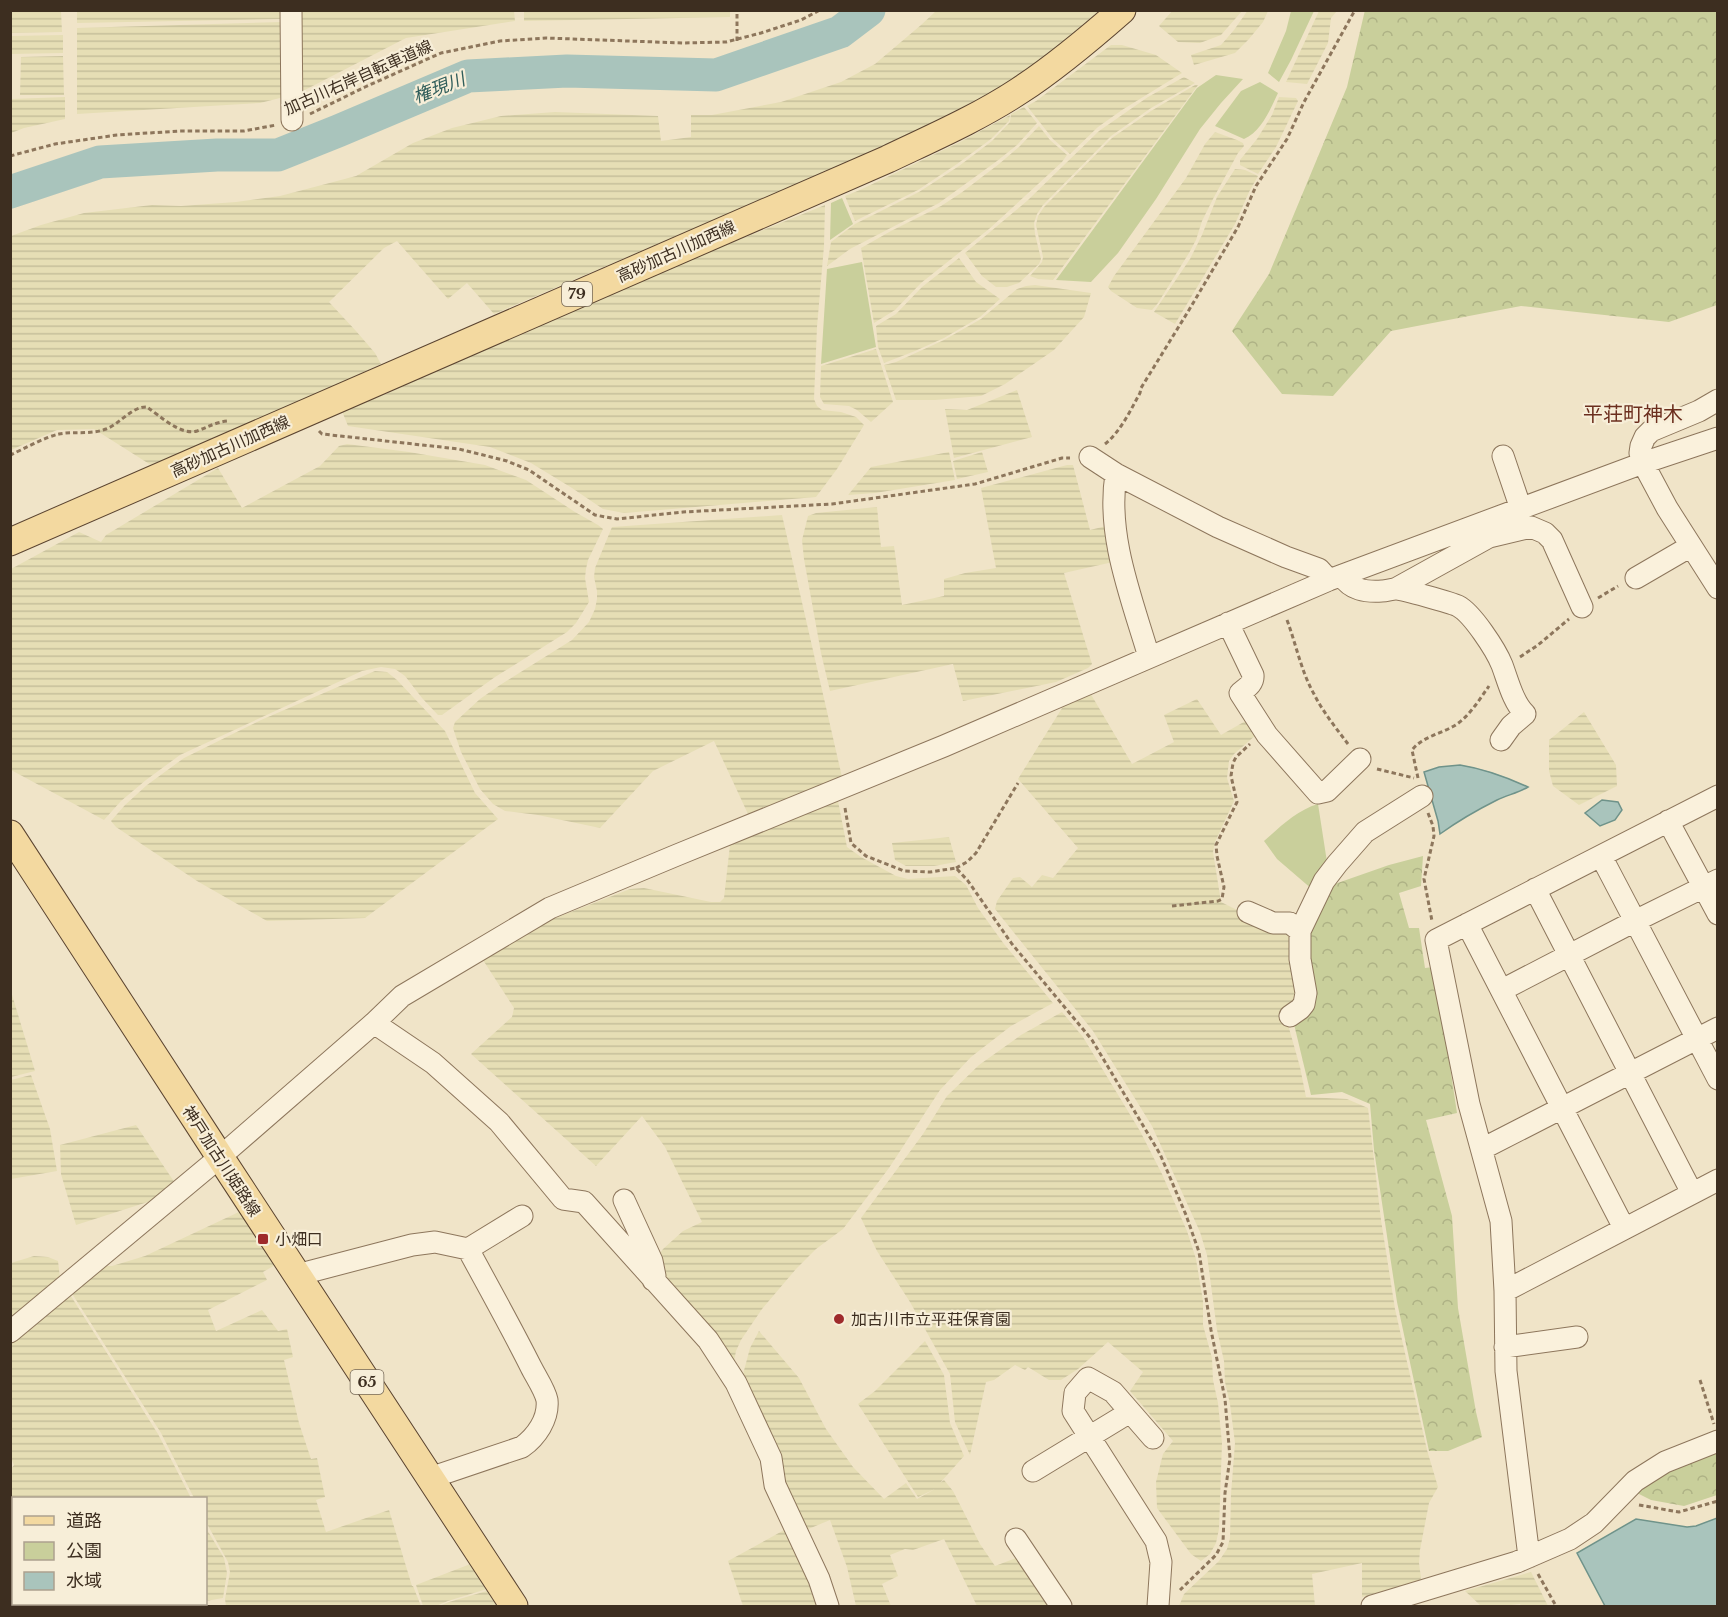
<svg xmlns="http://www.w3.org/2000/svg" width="1728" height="1617" font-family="'Libre Baskerville','Noto Sans JP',serif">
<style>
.farmland{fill:url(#farmland-rules)}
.green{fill:#c9cf9b}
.forest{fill:url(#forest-crowns)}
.water{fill:#a9c4bc;stroke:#6f938a;stroke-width:1.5}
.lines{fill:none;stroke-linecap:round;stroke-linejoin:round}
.river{stroke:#a9c4bc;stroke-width:33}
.minor-casing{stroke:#8d765c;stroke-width:23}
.major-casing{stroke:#5b4430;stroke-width:29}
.path{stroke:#8d765c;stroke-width:3;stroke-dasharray:4.5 3;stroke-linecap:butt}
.minor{stroke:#faf1dc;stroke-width:21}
.major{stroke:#f3d9a0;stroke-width:27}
.poi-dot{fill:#9e2a2b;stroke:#f7eed8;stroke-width:2}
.labels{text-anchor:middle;stroke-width:4.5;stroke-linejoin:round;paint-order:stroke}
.shield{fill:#f7eed8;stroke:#756857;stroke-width:1.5}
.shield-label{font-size:15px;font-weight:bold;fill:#3d2e20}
.street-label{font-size:16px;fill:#3d2e20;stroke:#f7eed8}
.poi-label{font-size:16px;fill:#3d2e20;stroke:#f7eed8;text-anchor:start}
.water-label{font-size:18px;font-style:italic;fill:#2f5d5a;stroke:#f7eed8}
.quarter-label{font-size:20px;fill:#6b2e1e;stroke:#f7eed8}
</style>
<defs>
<pattern id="farmland-rules" width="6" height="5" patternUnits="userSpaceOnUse" patternTransform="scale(1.5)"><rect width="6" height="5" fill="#e6deb5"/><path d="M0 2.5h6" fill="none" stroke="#c6bf9b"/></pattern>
<pattern id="forest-crowns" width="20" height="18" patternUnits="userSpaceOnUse" patternTransform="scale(1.5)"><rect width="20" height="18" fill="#c9cf9b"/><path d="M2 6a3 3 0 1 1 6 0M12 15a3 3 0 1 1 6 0" fill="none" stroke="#aeb285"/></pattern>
</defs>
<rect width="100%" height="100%" fill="#f0e4c8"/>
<path class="farmland" d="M282,10V19L77,23V11Z
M1173,10H1242V11L1221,35L1200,43L1178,42L1159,26Z
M1248,10L1268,11L1263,22L1249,39L1235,53L1194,65L1191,55L1221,45L1234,30Z
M10,11H61L62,32L11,33Z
M301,11H514L515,21L406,38L299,93Z
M730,11V17L524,21V11Z
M936,11H1107L1032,67L960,111L907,137L494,314L467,283L448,299L397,241L384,248L329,302L356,331L375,353L381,364L272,415L154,467L94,429L57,430L11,450V236L41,225L84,213L152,205L181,206L236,202L280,196L356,176L413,143L452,128L501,116L555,112L658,116L661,141L691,137V115H712L781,102L841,82L875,64L921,25Z
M1319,11H1337L1331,18L1328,43L1307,84L1286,82Z
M282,22L284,97L260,103L77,114V28Z
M63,35V53L11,54V36Z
M1111,45H1122L1156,55L1182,73L1122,110L1098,127L1070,154L1053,139L1027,106L1036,101Z
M63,56L64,95H20L21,57Z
M1184,77L1195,83L1151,108L1111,136L1043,205L1037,214L1034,223L1035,234L1041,259L1039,264L1019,283L1007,287H996L982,276L965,253L1027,201L1099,131L1148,97Z
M1195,85H1198L1053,280L1038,279L1030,276L1042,262L1043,257L1036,225L1038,216L1044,207L1112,138L1151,111Z
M65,97V119L24,128L11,133V99Z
M1279,97L1296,98L1298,101L1276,147L1258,174L1240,165V160L1257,139L1272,115Z
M1024,107L1037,123L1017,145L997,161L939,203L850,249L827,266L831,242L855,224L919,192L959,166L992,141L1010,122L1011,114Z
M1010,115L1009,121L991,139L957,164L918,190L855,221L845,196L860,190L962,141Z
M1039,126L1050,140L1067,155L1062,162L989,229L921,283L895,310L874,323L861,248L891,231L941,206L961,193L999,164L1019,147Z
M1215,132L1237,140L1243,143L1244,146L1238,153L1213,199L1202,221L1196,240L1189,253L1158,303L1152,310L1137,308L1111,291L1108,287L1114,276L1186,178L1205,144Z
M1235,169L1245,170L1258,176L1249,192L1235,224L1175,324L1154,312L1190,259L1202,235L1217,197Z
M825,205L824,246L817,327L814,399L817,406L822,410L841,412L856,417L864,425L837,469L816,497L624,513L603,509L572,488L531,463L490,447L348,426L342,411L386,394L542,322L652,275Z
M959,258L976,282L1000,299L980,317L944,338L915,351L884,363L878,347L876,326L896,314L922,287Z
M1035,285L1091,293L1084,317L1054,350L1005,384L981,396L935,400H896L884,365L896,362L944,340L981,319L1017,289L1026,286Z
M876,349L893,402L871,422L857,410L849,406L824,404L820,397L821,366Z
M1017,390L1032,437L954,458L945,409L967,410Z
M347,444L409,452L485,465L526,480L575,512L598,525L603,529L588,560L586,569L585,578L589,602L576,623L567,632L495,677L442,715H438L422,698L405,676L395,669L381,667L362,671L180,755L146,780L121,801L104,820L11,770V569L79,532L101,542L106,535L218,468L242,508L320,466L339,446Z
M949,452L955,480L875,493L848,495L871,467Z
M982,452L988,472L957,479L953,461Z
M1067,465H1073L1090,530L1110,525L1113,562L1064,573L1092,664L1088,668L1056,682L963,701L953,664L830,691L821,653L804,559L802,540L808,516L816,513L877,507L881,547L894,546L902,605L944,596V579L965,573L996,568L981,488Z
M782,515L842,777L748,814L714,741L653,771L600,828L538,815L505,811L493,804L480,789L461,752L453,728L455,722L480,699L500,685L572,640L589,622L595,609L597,599V591L594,577L595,568L612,527Z
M375,671L387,672L397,680L445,731L475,793L498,819L365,918L267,921L197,881L116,827L111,821L125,805L147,785L184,758L261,720Z
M1089,691L1132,764L1174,742L1164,715L1197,699L1221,735L1249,719L1256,735L1234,754L1229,761L1227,778L1234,801L1215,842L1213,852L1221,902L1253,918L1288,926L1301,1003L1285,1014L1300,1067L1306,1097L1347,1099L1368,1108L1381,1220L1395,1309L1427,1450L1438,1487L1429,1503L1420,1550L1419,1563L1421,1578L1419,1582L1362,1597V1563L1312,1574L1315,1606H1179L1184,1594L1219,1561L1227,1549L1230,1538L1231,1494L1235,1443L1230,1404L1225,1382L1224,1361L1217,1330L1207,1255L1200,1232L1152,1126L1093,1031L995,909L997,901L1013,878L1020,877L1032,887L1042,875L1053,878L1078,848L1018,779L1067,700Z
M1584,712L1616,765L1617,786L1579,805L1553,786L1549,771V740Z
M838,801L847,847L861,857L896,876L908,879L955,876L966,885L978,908L1004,944L1053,1003L1011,1026L971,1057L940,1090L889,1168L843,1229L816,1249L796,1269L762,1309L741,1340L736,1351L733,1367L663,1283L657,1258L663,1249L683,1231L702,1222L665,1147L642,1116L596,1166L471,1054L512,1017L514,1008L481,957L558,917L630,889L644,888L711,902H720L724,898L730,845Z
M949,837L956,862L934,866H906L895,860L892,843Z
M10,988L35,1071L11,1077H10Z
M1062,1012L1083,1037L1140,1131L1162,1174L1187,1231L1196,1259L1203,1301V1325L1212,1358L1213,1380L1218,1403L1222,1443L1219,1529L1216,1543L1210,1554L1201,1561L1191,1554L1157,1508L1156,1482L1163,1454L1173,1441L1130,1391L1143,1372L1108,1342L1078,1369L1061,1380H1049L1028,1367L1025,1370L1015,1365L994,1380L986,1382L970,1455L955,1422L950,1374L910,1302L877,1251L861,1218L923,1134L947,1096L979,1065L1021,1035Z
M31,1075L50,1129L57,1171L11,1179V1080Z
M136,1125L175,1183L154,1200L76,1225L61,1174L60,1145Z
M241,1211L277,1264L263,1272L267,1280L208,1310L216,1331L262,1310L278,1331L287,1329L293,1357L284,1360L299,1423L311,1459L317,1458L325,1497L316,1500L326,1532L389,1510L412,1586H413L421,1606H226L225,1599L230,1572L228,1562L206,1522V1498H194L161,1433L71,1292L105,1263L107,1266H112L145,1256Z
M34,1256L48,1257L58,1261L60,1278L11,1319V1263Z
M69,1293L158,1434L191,1498H14L13,1510L11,1505V1469L14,1465L10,1456L11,1342Z
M759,1331L799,1378L826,1429L853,1467L884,1499L906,1483L917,1499L935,1489L918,1497L858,1404L875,1391L925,1341L944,1375L950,1423L964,1456L940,1483L944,1480L953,1491L980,1544L995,1566L1021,1556L1056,1606H977L944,1539L913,1550L905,1549L890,1555L898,1576L882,1584L891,1606H856L847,1567L830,1520L806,1530L794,1518L742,1378L750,1348Z
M10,1509L14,1514V1604H64L65,1606H11Z
M206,1528L224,1558L227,1573L223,1598L206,1601Z
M786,1529L820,1606H743L728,1561Z
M473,1563L490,1588L448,1601L436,1606H423L416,1585Z
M1531,1572L1548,1606H1521L1520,1604L1502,1606H1481L1465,1591Z
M490,1590L501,1606H439L449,1602Z
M65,1604H196L185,1606H67Z"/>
<path class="green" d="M1291,11H1314L1291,60L1279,82L1268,73L1286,31Z
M1216,75L1243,79L1221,103L1200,129L1156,199L1118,253L1091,282L1056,280L1197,88Z
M1260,82L1278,93C1270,110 1261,132 1244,139L1215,126L1241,91Z
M842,198L853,224L830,240L831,203Z
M862,262L876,347L821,364L827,269Z
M1318,804L1327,862L1313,890L1277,859L1264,841C1280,827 1297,810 1318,804Z"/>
<path class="forest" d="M1365,10L1717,11V305L1669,322L1521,306L1391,331L1333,396L1282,394L1232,331L1269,274L1347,87Z
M1423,856L1421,886L1399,893L1409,928H1419L1425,968L1435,967L1457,1113L1426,1120L1452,1216L1458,1308L1476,1412L1482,1437L1448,1451H1429L1397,1302L1374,1150L1370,1104L1342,1092L1311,1095L1293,1020L1307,934L1329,886L1389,865Z
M1717,1452V1495L1684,1506L1651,1500L1637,1493L1665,1473Z"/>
<path class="water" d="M1460,765C1485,769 1504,776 1528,787C1518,793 1507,795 1497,800C1477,810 1458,821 1440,834L1438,821L1424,772L1439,767Z
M1602,800L1618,802L1622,810L1615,820L1600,826L1585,813Z
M1717,1518V1606H1605L1577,1553L1636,1519L1687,1527L1696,1526Z"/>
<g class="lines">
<path class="river" d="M10,192L100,162L217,155H278L338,131L468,76L567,71L716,75L840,32L869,10"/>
<g class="minor-casing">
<path id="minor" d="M291,10L292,120
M1718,400L1699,411L1651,431L1645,437L1641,446L1640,453L1643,463L1667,508L1718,588
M1503,456L1521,509
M1090,457L1116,474L1218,527L1286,557L1319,569L1329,580
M1116,474C1106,536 1132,599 1149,657
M1342,576C1351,590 1365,592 1382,591C1387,591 1391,589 1396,589C1402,589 1452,603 1458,606C1472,613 1496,650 1502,665C1508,681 1513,702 1525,714L1511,726L1501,740
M1636,578L1691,546
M1397,588L1489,537L1531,527L1545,533L1552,540L1582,607
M1228,623L1253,675C1254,684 1246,688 1240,693L1267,735L1318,793L1327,791L1360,759
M1668,821L1718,914
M1601,856L1718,1079
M1535,889L1692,1193
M1248,912L1273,923H1290L1300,931
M1467,924L1624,1228
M1502,990L1635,921L1718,880
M1290,1016L1300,1009L1304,1004L1306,993L1300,959V931L1324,881L1337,864L1365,832L1422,796
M374,1023L433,1063L499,1122L563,1199L584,1202L708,1340L736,1383L771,1458L775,1485L819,1579L828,1606
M1482,1149L1718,1028
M624,1200L652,1261L655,1276L653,1280
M468,1249L522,1216
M297,1275L412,1245L435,1242L468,1249C489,1288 511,1327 531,1367C536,1377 545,1390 547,1400C549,1419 536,1437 522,1447L430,1478
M1505,1291L1718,1180
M10,1332L220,1157L374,1023L402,996L550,908L677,855L944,746L1329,580L1643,463L1718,438
M1505,1347L1577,1337
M1153,1438L1113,1392L1088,1378L1075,1393L1073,1411L1156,1541L1161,1562L1158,1606
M1033,1471L1130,1412
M1016,1539L1061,1606
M1529,1557L1506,1371L1505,1291L1501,1221L1469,1104L1436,940L1718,796
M1372,1606L1517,1562L1570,1539L1594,1523L1635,1481L1665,1462L1718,1441"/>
</g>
<g class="major-casing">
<path id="major" d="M10,542L888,159C932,138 978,118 1019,91C1056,67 1089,39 1122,10
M10,834L220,1157L514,1606"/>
</g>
<path class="path" d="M737,41V10
M310,114L365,87L441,53L500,41L546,38L683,43L726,42L761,33L801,20L820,10
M10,156L55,144L117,135L180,131H244L276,125
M319,431L322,434L459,449L507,461L529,470L595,515L617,519L683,512L832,504L975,484L1062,458H1070
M1105,444C1121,431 1130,411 1140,393L1141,388L1189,310L1238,227L1256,186L1287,139L1304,102L1355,10
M10,455C24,449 45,437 59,434C74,431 91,435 106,429C120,424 132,406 147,407C160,416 181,436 197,431C208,427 216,422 228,421
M1598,598L1618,586
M1287,620C1296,644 1301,671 1314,694C1323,712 1336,728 1348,744
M1520,657L1538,645L1569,619
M1377,769L1414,778
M1418,778L1412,750C1422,737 1440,734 1454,726C1469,717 1479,700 1489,686
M845,808L851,843L866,856L904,871L930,872L956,868L968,881L1012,944L1092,1040L1160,1154L1186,1215L1199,1252L1211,1330L1225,1399L1230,1458L1225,1493L1223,1542L1216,1555L1180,1590
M1428,813L1433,826L1434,836L1424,879L1432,921
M956,868L967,862L976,853L1018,783
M1172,906L1218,901L1222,899L1224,887L1217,856L1216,845L1237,802L1231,776L1233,763L1236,757L1250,744
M1700,1380L1714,1424
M1639,1505L1679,1512L1718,1501
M1538,1574L1556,1606"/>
<use href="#minor" class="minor"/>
<use href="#major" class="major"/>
</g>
<g class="poi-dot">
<rect x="257" y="1233" width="12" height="12" rx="3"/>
<circle cx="839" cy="1319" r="6"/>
</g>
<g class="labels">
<g class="shield">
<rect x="562" y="282" width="30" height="24" rx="4.5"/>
<rect x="350.5" y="1370" width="33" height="24" rx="4.5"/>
</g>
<g class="shield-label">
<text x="577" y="299">79</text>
<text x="367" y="1387">65</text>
</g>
<g class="street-label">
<text transform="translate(358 77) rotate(-24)" y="6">加古川右岸自転車道線</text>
<text transform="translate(676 251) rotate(-24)" y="6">高砂加古川加西線</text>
<text transform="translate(230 446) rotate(-24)" y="6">高砂加古川加西線</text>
<text transform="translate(222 1161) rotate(57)" y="6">神戸加古川姫路線</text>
</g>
<g class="poi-label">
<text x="275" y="1245">小畑口</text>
<text x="851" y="1325">加古川市立平荘保育園</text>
</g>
<g class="water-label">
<text transform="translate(439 88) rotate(-21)" y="6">権現川</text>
</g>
<g class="quarter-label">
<text x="1633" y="421">平荘町神木</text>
</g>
</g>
<rect width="1728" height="1617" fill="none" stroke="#3d2e20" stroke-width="24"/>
<rect x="12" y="1497" width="195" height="108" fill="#f7eed8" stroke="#ada18e" stroke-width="1.5"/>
<rect x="24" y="1516" width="30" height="9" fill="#f3d9a0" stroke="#ada18e" stroke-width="1.5"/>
<text x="66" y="1527" font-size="18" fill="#3d2e20">道路</text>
<rect x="24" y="1542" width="30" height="18" fill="#c9cf9b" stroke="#ada18e" stroke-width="1.5"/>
<text x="66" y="1557" font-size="18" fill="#3d2e20">公園</text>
<rect x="24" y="1572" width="30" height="18" fill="#a9c4bc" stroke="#ada18e" stroke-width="1.5"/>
<text x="66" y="1587" font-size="18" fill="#3d2e20">水域</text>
</svg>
